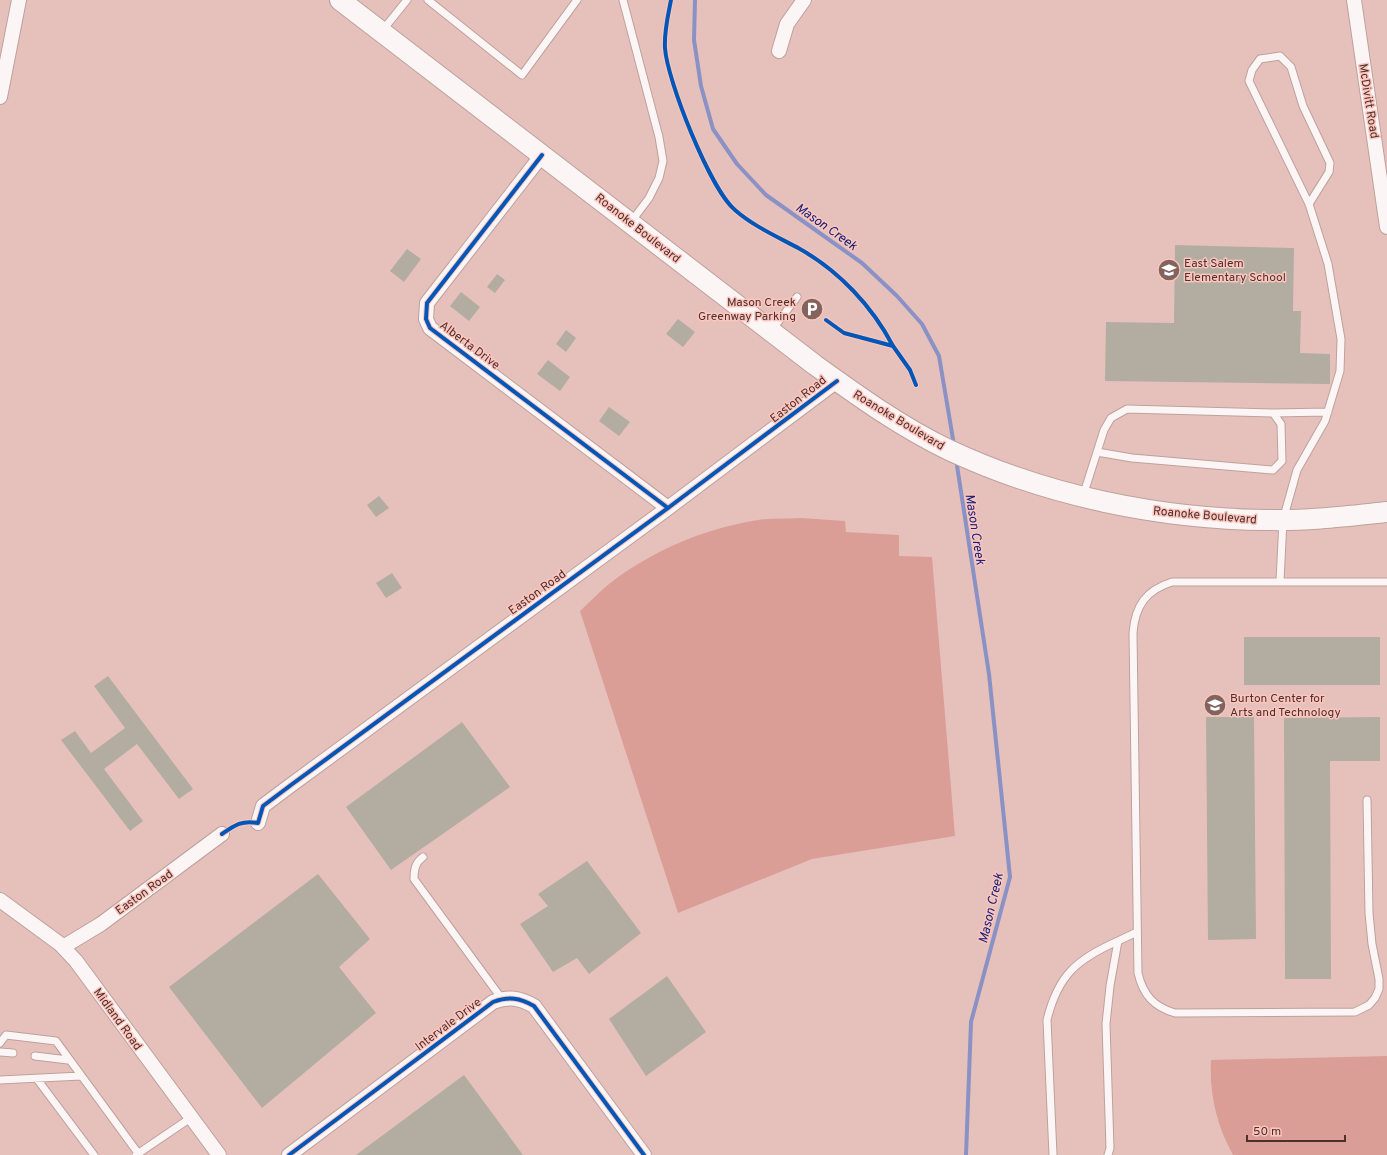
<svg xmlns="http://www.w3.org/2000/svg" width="1387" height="1155" font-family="Overpass,sans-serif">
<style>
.green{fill:#db9e96}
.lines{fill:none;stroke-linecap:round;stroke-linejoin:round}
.stream{stroke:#8a91c4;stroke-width:4}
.building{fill:#b3aca1}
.service-casing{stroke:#bda19d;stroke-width:9}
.minor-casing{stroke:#bda19d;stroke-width:16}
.secondary-casing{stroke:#bda19d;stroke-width:22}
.service{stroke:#fbf6f5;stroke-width:7}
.minor{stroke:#fbf6f5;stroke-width:14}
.secondary{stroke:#fbf6f5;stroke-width:20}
.cycleway-casing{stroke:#fdc5bd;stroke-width:6}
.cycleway{stroke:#0057b8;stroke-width:4}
.labels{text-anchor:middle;stroke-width:3;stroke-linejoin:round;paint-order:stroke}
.street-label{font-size:12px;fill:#4c302c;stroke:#fdc5bd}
.poi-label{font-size:12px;fill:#4c302c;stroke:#fdc5bd;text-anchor:start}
.water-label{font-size:13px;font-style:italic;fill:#14237b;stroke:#fdc5bd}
</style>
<rect width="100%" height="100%" fill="#e6c1bc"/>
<path class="green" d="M801,518L845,521L846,532L899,535V556L932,557L955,836L812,859L678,913L580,611C590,602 599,592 609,584C653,550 703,529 758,520C772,518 787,519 801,518Z
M1387,1056V1155H1233C1217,1126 1209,1094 1211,1060Z"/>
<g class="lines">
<path class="stream" d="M695,0L694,40L701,86L713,129L737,164L766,195L862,263L897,296L922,324L939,356L954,445
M956,459L989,674L1010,877L971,1022L966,1155"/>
</g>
<path class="building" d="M1175,245L1294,248L1293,311H1301L1300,353L1330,354V384L1105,381L1106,322L1174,323Z
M407,249L421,259L404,282L390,271Z
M497,274L505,280L495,293L487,287Z
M461,292L480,307L469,321L450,306Z
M678,319L695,332L683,347L666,334Z
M566,330L576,338L566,352L556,344Z
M548,360L570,377L560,391L537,374Z
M609,407L630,422L619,436L599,421Z
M379,496L389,508L376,517L367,505Z
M392,573L402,588L386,598L376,583Z
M1244,637H1380V685H1244Z
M108,676L193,789L179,799L137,744L104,769L143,821L130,831L61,740L75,731L91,753L125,728L94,686Z
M1206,717H1254L1256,939L1208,940Z
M1380,717V761H1330L1331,979H1285L1284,718Z
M462,722L510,787L391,870L346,807Z
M587,861L641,933L589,974L577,958L553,972L520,924L548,906L538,894Z
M318,874L370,939L339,967L376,1013L262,1108L169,987Z
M667,976L706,1032L646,1076L609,1019Z
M464,1075L523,1155H356Z"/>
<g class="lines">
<g class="service-casing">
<path id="service" d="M428,0L522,75L577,0
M623,0L659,137L663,161L659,178L649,198L631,222
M382,31L407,0
M772,330L797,297
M1273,413L1328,412
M1083,496L1104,430L1111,418L1127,409L1273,413L1281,424L1282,461L1273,470L1132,458L1097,452
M1280,581L1283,520L1297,470L1325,421L1340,371L1341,339L1328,264L1309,204L1249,81L1252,70L1260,59L1280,56L1291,67L1303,106L1330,163L1329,172L1309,204
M1367,800L1369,913L1372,944L1379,979V989L1375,998L1369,1005L1355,1012L1175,1013C1154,1007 1143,995 1138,973L1133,633C1135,606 1146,590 1172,582H1387
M423,857C415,863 414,870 414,879L502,999
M0,1043L6,1035L56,1041L138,1153
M0,1052L13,1053
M35,1056L68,1060
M37,1079L94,1155
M0,1080L81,1076
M136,1155L192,1117
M1053,1155L1047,1020C1058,975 1077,959 1118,941
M1108,1155L1110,1148L1106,1024L1110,986L1118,941L1137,932"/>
</g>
<g class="minor-casing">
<path id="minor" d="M1354,0L1387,227
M779,51L787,24L804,0
M0,97L19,0
M542,155L427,303L426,319L430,328L668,508
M258,823L263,806L291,785L668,508L837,381
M0,900L60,944L76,961L219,1155
M63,947L101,924L222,834
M289,1155L493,1002C509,996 520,998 534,1006L644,1155"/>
</g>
<g class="secondary-casing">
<path id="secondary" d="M340,0L815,365C858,396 901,427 949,450C1047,496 1160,519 1268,520C1308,521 1348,516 1387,512"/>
</g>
<use href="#service" class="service"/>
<use href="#minor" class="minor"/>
<use href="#secondary" class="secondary"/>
<g class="cycleway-casing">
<path id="cycleway" d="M671,0C668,16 664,31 665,48C667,80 710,189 735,210C753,226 778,237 800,249C839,271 872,306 893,346
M542,155L427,303L426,319L430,328L668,508
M826,320L844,333L893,346L910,370L916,385
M222,834C235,825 242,820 258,823L263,806L291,785L668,508L837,381
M289,1155L493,1002C509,996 520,998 534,1006L644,1155"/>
</g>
<use href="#cycleway" class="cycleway"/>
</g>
<defs>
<g id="school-disc" transform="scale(1.15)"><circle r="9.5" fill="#82635e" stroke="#fdc5bd"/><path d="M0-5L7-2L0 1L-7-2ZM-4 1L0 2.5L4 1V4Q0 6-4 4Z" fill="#fff"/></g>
<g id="parking-disc" transform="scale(1.15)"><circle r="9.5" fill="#82635e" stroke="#fdc5bd"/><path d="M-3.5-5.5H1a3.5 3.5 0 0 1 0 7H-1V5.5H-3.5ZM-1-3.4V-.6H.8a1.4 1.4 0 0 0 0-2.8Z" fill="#fff"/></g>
</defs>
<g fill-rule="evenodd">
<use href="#school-disc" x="1169" y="270"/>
<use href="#parking-disc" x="812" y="309"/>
<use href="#school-disc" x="1215" y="705"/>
</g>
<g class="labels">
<g class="street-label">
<text transform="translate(1369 101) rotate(81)" y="4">McDivitt Road</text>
<text transform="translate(638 228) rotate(38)" y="4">Roanoke Boulevard</text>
<text transform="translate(470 345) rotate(37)" y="4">Alberta Drive</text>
<text transform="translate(798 399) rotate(-38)" y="4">Easton Road</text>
<text transform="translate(899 420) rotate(31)" y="4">Roanoke Boulevard</text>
<text transform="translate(1205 515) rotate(5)" y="4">Roanoke Boulevard</text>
<text transform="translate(537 592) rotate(-36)" y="4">Easton Road</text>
<text transform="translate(144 892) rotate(-36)" y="4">Easton Road</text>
<text transform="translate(118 1019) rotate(54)" y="4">Midland Road</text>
<text transform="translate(448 1024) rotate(-37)" y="4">Intervale Drive</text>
</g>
<g class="poi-label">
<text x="1184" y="267">East Salem<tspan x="1184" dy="14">Elementary School</tspan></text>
<text x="796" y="306" text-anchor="end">Mason Creek<tspan x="796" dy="14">Greenway Parking</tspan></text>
<text x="1230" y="702">Burton Center for<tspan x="1230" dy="14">Arts and Technology</tspan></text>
</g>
<g class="water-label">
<text transform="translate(827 226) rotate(35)" y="5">Mason Creek</text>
<text transform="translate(976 529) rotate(81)" y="5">Mason Creek</text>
<text transform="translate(990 908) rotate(-77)" y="5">Mason Creek</text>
</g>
</g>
<path d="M1247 1135v6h98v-6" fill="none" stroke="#4c302c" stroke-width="2"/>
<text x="1253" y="1135" font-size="12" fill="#4c302c" stroke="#fdc5bd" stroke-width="3" paint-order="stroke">50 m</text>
</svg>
